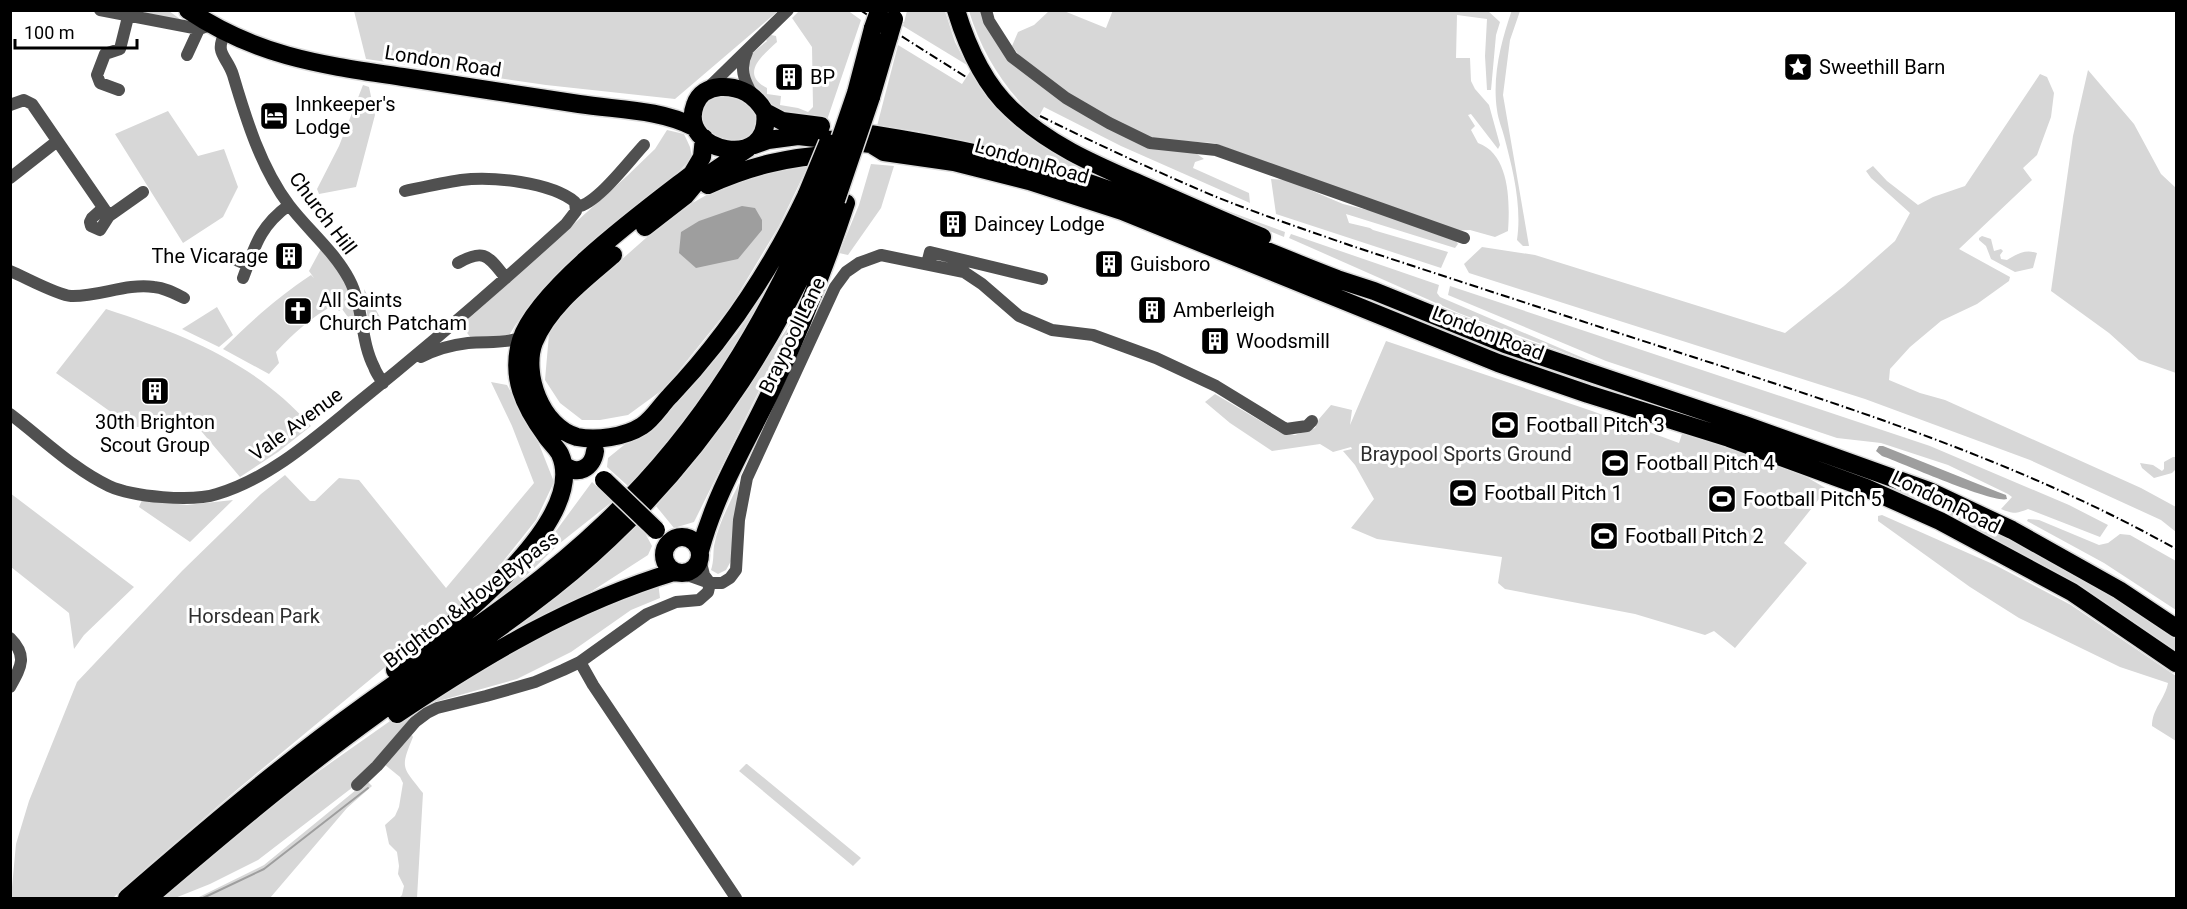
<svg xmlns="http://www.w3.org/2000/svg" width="2187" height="909" font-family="Roboto,sans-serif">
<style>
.green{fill:#d7d7d7}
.water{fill:#9e9e9e}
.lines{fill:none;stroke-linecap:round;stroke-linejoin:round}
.stream{stroke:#9e9e9e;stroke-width:2}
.highway-casing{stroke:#dbdbdb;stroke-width:21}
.minor{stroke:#505050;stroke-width:12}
.highway{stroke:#000;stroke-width:18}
.rail{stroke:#000;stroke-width:2;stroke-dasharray:9 3 1.5 3;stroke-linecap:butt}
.highway-bridge-casing{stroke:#dbdbdb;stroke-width:21;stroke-linecap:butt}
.highway-bridge{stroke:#000;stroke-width:18}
.labels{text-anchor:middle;stroke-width:6;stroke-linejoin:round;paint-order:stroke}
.street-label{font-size:20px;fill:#000;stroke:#fff}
.poi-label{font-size:20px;fill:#000;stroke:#fff;text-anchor:start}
.park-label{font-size:20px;fill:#2e2e2e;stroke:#fff}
</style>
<rect width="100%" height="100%" fill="#fff"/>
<path class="green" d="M847,10L861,20L827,120L781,115L749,83L746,63L750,55L767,41L766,40L771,35L776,36L777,42C763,55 739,74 767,88V94L781,96L780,105L798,108L808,112L813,107L812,47L792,18L799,11Z
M1113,10L1488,11L1500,22L1496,35L1491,90H1487L1485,56L1487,19L1457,15L1456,58H1470L1471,81L1475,89L1489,105L1500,145L1498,149L1471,114L1468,115L1475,126L1471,130L1478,143C1510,154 1510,203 1508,231L1495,237L1470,230L1452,231L1214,143L1151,139L1134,132L1065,91L1022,59L1012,46L1018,32L1034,25L1049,11H1064L1106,28Z
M1512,10L1520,11L1510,40L1503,95L1529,246H1523L1517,240C1522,206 1513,170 1504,136C1502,128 1498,119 1497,110C1492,77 1501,41 1512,10Z
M145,11H169L184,22L144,16Z
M354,11V10L778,11L675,99L546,85L366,59Z
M907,11H945L955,42L967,65L903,26Z
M969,11H982L1010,59L1095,120L1197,154L1204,159L1195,162L1193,168L1249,193L1250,203L1121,146L1044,107L1037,120C1005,89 982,54 969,11Z
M898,45L962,84L971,70C998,121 1039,147 1089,172L1087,175L1009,150L915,131L877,126Z
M2088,70L2134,124L2161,174L2176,188V373L2139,360L2109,333L2051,291L2073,136Z
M2040,74L2047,77L2054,93L2051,117L2037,155L2023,168L2032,180L1959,249L2010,277L2009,281L1977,304L1941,321L1910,347L1890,369L1889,380L1920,393L1945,400L2141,488L2176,507V532L2161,520L2030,460L1865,399L1469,273L1464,264L1482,247L1535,255L1785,333L1844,286L1895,241L1910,213L1871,178L1866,171L1873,166L1887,181L1918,205L1933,197L1965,186Z
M363,85L369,87L375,115L356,187L319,194L317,189L339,146Z
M717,93L740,97L755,110L758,118L757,128L746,142L726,144L700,124L705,100Z
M168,111L198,156L224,149L238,187L223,217L183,243L115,134Z
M667,130L684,134L690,147L692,157C675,178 655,193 634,210C587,248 539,284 508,337L471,338L464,329L466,321L627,176L655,149Z
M871,164L894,166L881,208L848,255L839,253L859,205Z
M788,166H808L779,226L731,306L665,388L628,415L600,420H582L560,403L545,380L549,334L567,308L673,214L733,180Z
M1271,179L1287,180L1343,204L1388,215L1454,238L1458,244L1455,248L1346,214L1349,223L1370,228L1373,230L1448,252L1441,268L1276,214Z
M1225,210L1285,232L1284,237L1224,212Z
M1291,234L1439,285L1437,293L1440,297L1616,372L1461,314L1289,238Z
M1982,236L1991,239L1994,251L2001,249L2003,251L2000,255L2001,259L2007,260C2017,254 2025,249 2037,253L2033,268L2015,272L1991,259L1986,246L1979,240V238Z
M322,247L349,285L360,333H354L350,320L342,309L339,311L334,305C311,317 294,333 276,352L279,363L269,374L223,349C251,321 278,297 311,275L314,278L309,271Z
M776,275L752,324L675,436L648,468L628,486L607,467L608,458L677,402L737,333Z
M1450,286L1930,446L2069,505L2108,525L2100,537L2028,509C2015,514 2014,514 2001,509L2012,497L2008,494L1948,465L1881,443L1837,438L1606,361L1448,295Z
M364,289L380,317L369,328Z
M217,307L233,335L219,347L182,329Z
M106,309C185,335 254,362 311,426L278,452L240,477L191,419L162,427H132L56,373Z
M797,314L694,522L674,528L656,506L723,423Z
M1386,341L1592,411L1679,443L1683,431L1793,469L1827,489L1784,543L1807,563L1735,648L1714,631L1705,635L1635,614L1505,589L1498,583L1502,557L1377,539L1351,528L1374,499L1355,465L1343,451L1352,449L1351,447L1333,452L1320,444L1272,451L1230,423L1205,402L1215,394L1279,432L1295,435L1315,428L1319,419L1331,405L1352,410L1350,425Z
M491,382L507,385L539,444L554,482L536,520L497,569L453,611L239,788L147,867L113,898H11L16,844L29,801L77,682L182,571L261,494L285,475L310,501H315L339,478L359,480L446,588L534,483L512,426Z
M1603,385L1918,496L2013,540L2107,591L2176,636V653L2049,568L1944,513L1842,470L1602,389Z
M2173,457H2176V469L2172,473L2154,478L2142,468L2140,463L2153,465L2162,471L2164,469V462Z
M592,482L613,501L560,543L502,599L496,598L553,535Z
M739,483L731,561L726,570L718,574L711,570C714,561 713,554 714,546C718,524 730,503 739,483Z
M10,493L134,587L84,635L74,649L69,613L11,567Z
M142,500L187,505L233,500L190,542L139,507Z
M1882,515L1995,565L2071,605L2176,676V741L2152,726C2152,709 2165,699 2168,683L2120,667L2019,618L1970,587L1878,521V516Z
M2028,519L2039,520L2099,545L2108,543L2120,534L2130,535L2176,561V610L2104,563L2027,521Z
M635,523L644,531L652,546L648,555L589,593L519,630L513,628Z
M658,582L660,598L631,610L571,652L517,679L435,702L431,697L525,642Z
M410,707L409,720L353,787L258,860L210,884L175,898H156L258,814Z
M410,732L413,737C400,769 402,766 423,793L417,898H399L402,895L404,886L398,874L399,866L397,852L389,844L385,825L395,816L399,807L403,783L400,777L384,764Z
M746,764H747L861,858L853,866L739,771Z
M367,781L372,786L347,808L270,898H197L264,865Z"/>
<path class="water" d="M742,206L755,208L762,220V230L738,259L696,268L679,253L681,232L699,221Z
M1879,446H1883L1998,492L2006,495L2007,499C1994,504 1902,463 1882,456L1876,451Z"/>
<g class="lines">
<path class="stream" d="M203,898L264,869L368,788"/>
<g class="highway-casing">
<path id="highway" d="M188,10C258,57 323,65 403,77C462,86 520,95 579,104C617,110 659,109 694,127
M956,10C967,46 983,83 1011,109C1049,145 1094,164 1140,184C1181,202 1221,220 1262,237
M720,87C741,86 755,95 765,112C773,173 677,152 695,105C699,93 709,88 720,87Z
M856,93L873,28
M871,97L889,36
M765,112L782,121L821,126
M857,132C936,144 1013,159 1089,183C1172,211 1255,247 1337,279L1374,291L1505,344L1745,425L1929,491L2012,530L2119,590L2176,628
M754,145L768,140L798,136L871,144L884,152L954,162L1029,181L1122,211L1498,363L1588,394L1729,438L1866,488L1940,521L2072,592L2176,663
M708,185C752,165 789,157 837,154
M645,227L685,196L695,184L748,148
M613,255C584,280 549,306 534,342C522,373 541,427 577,437C596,441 625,437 642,426C653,419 661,405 670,396C727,336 772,268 807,194
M563,464C577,477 593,468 595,451
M664 555a18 18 0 1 1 36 0a18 18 0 1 1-36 0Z
M700,551C716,491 746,444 772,389C801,328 825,267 846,203
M395,670C442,632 591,523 560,454C557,448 550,442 546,436C524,406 510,377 521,340C537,289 648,208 692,174L702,157L704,138
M397,714C485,655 572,603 674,572
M127,898C203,832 279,767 361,708C444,648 531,594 605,523C703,430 768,321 820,198
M148,898C221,836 295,773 374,716C453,658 538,607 609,539C712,442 782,330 836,200"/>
</g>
<path class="minor" d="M100,10L199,29L210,25
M986,10L989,21L1012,57L1066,98L1109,123L1150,143L1216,150L1464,238
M225,33C214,54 227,56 233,75C246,119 261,168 289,205C308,230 334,251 349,279C364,307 360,340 374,367C376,373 380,378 383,383
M747,52C739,68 744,80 752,94
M187,55L199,29
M707,89L788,10
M119,90L100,83L97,75L105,54L120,49L128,17
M10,105L24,100L32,104L109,216L143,192
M10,178L56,142
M577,207C597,204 629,161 644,145
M102,209L92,218L90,222L91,226L100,230L109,216
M236,260L248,265
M458,263C486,247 489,258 506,278
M927,264L930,252L1042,279
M10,271C25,277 57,295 71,296C99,297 126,283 154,287C165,288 174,293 184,298
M243,278C255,246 260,226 289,205
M421,357C436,349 451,345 468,343C486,341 503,344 521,338
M10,414C42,438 73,469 109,486C133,497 192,502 217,494C271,478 317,436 360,401C431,344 499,285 566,224L576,211L575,202C551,182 491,176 461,180C442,183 424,187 405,191
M700,559L704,575L710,583
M682,573L710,583H722L730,578L736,570L739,520L747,478L835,287L846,272L859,263L881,255L964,272L982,284L1019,316L1052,330L1093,335L1156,358L1216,386L1286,429L1307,426L1312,421
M10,638C28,656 21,667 10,687
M580,662L593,685L736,898
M357,785L377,766L415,722L427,713L437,708L486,696L535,682L563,670L580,662L647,614L676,602L699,600L708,592L710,583"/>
<use href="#highway" class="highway"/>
<path class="rail" d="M860,10L966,77
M1040,116C1097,144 1155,171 1214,196C1259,214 1306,230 1352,246C1474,286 1596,326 1718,365C1875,416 2032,468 2176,549"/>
<g class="highway-bridge-casing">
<path id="highway-bridge" d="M873,28L879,11
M889,36L894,19
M807,194L828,143
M820,198L856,93
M836,200L871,97
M604,480L656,530"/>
</g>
<use href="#highway-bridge" class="highway-bridge"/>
</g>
<defs>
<g id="sight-square" transform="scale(1.5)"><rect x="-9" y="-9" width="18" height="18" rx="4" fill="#000" stroke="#fff"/><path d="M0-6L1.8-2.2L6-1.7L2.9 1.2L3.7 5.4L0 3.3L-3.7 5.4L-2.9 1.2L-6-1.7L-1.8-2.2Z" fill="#fff"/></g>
<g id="building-square" transform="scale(1.5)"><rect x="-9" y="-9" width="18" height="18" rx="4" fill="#000" stroke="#fff"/><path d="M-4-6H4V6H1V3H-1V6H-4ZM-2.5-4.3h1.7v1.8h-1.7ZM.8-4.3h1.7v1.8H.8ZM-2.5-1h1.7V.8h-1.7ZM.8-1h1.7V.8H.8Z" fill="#fff"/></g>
<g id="hotel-square" transform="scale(1.5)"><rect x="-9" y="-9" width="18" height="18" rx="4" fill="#000" stroke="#fff"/><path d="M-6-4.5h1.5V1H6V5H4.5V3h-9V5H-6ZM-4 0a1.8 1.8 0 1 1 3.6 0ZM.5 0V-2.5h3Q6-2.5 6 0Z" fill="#fff"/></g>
<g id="church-square" transform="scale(1.5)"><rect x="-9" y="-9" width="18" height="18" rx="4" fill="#000" stroke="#fff"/><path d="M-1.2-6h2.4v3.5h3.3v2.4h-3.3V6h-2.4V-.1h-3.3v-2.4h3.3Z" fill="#fff"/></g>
<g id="stadium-square" transform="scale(1.5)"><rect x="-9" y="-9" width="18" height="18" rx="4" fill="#000" stroke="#fff"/><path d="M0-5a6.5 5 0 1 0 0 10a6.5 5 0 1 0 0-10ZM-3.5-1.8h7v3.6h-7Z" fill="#fff"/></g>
</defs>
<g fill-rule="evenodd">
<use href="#sight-square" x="1798" y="67"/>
<use href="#building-square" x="789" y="77"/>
<use href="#hotel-square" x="274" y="116"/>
<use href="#building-square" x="953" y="224"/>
<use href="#building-square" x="289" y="256"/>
<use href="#building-square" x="1109" y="264"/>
<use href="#building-square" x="1152" y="310"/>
<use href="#church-square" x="298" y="311"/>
<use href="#building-square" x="1215" y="341"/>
<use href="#building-square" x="155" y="391"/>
<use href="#stadium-square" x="1505" y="425"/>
<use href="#stadium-square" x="1615" y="463"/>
<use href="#stadium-square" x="1463" y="493"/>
<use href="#stadium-square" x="1722" y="499"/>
<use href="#stadium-square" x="1604" y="536"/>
</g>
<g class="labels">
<g class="street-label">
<text transform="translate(443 61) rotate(9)" y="7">London Road</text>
<text transform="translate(1032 161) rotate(16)" y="7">London Road</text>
<text transform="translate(323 213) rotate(53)" y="7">Church Hill</text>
<text transform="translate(1488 333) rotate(21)" y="7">London Road</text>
<text transform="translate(792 335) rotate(-64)" y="7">Braypool Lane</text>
<text transform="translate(296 424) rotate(-36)" y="7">Vale Avenue</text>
<text transform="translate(1946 502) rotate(26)" y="7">London Road</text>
<text transform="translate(471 599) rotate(-37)" y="7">Brighton &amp; Hove Bypass</text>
</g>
<g class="poi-label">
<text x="1819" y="74">Sweethill Barn</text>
<text x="810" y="84">BP</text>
<text x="295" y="111">Innkeeper's<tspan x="295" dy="23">Lodge</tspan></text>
<text x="974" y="231">Daincey Lodge</text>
<text x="268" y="263" text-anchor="end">The Vicarage</text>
<text x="1130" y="271">Guisboro</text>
<text x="319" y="307">All Saints<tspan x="319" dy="23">Church Patcham</tspan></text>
<text x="1173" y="317">Amberleigh</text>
<text x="1236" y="348">Woodsmill</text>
<text x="155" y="429" text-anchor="middle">30th Brighton<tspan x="155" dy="23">Scout Group</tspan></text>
<text x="1526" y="432">Football Pitch 3</text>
<text x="1636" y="470">Football Pitch 4</text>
<text x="1484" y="500">Football Pitch 1</text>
<text x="1743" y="506">Football Pitch 5</text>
<text x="1625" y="543">Football Pitch 2</text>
</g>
<g class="park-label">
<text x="1466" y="461">Braypool Sports Ground</text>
<text x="254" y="623">Horsdean Park</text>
</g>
</g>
<rect width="2187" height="909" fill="none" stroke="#000000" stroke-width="24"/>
<path d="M15 39v9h122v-9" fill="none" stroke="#000000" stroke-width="3"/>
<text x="24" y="39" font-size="18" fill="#000000" stroke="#ffffff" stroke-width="4.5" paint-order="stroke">100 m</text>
</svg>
